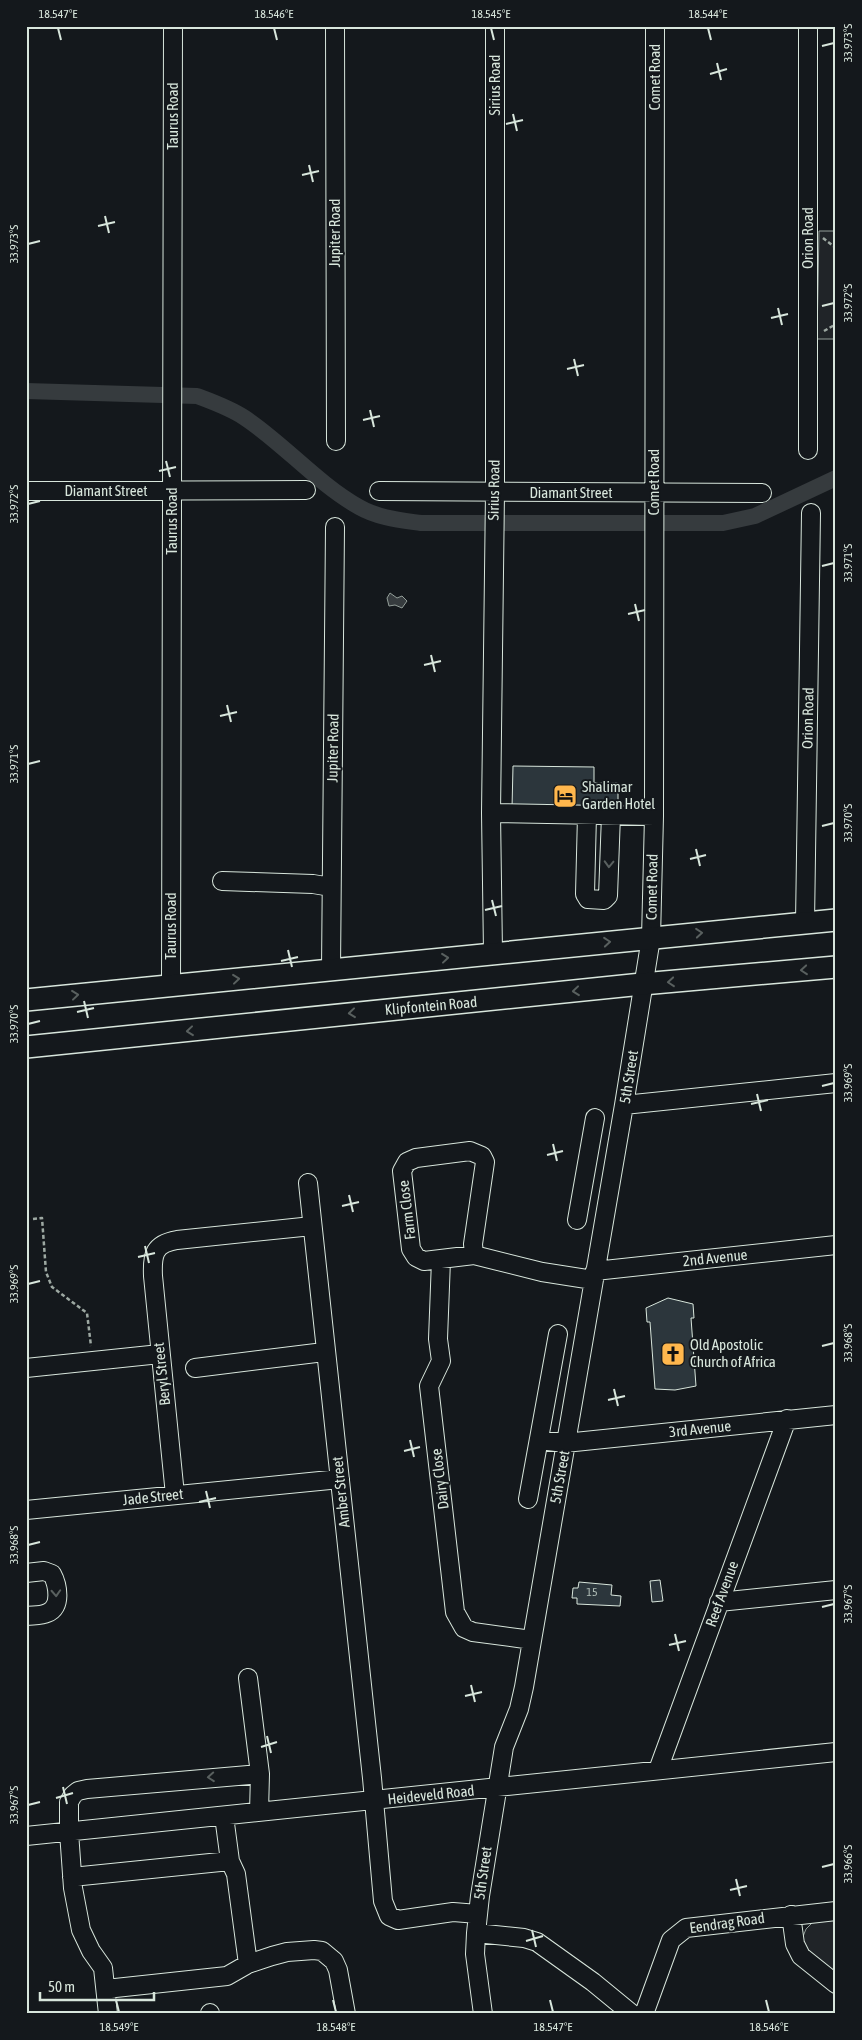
<svg xmlns="http://www.w3.org/2000/svg" width="862" height="2040" font-family="'Asap Condensed',sans-serif">
<style>
.green{fill:#202428;stroke:#939e99}
.water{fill:#363b3e;stroke:#939e99}
.lines{fill:none;stroke-linecap:round;stroke-linejoin:round}
.canal{stroke:#363b3e;stroke-width:16}
.building{fill:#2c363c;stroke:#d8e6dc}
.minor-casing{stroke:#d8e6dc;stroke-width:20}
.major-casing{stroke:#d8e6dc;stroke-width:24}
.path{stroke:#9da8a2;stroke-width:2.5;stroke-dasharray:4 2.5;stroke-linecap:butt}
.minor{stroke:#14181c;stroke-width:18}
.major{stroke:#14181c;stroke-width:21}
.oneway{stroke:#59605f}
.ticks{fill:none;stroke:#d8e6dc;stroke-width:2}
.labels{text-anchor:middle;stroke-width:4;stroke-linejoin:round;paint-order:stroke}
.number-label{font-size:12px;fill:#adbab4}
.street-label{font-size:15px;fill:#d8e6dc;stroke:#14181c}
.poi-label{font-size:15px;fill:#d8e6dc;stroke:#14181c;text-anchor:start}
.neatline{fill:none;stroke:#d8e6dc;stroke-width:2}
.ticks-label{font-size:12px;text-anchor:middle;fill:#d8e6dc}
</style>
<rect width="100%" height="100%" fill="#14181c"/>
<path class="green" d="M819,231H836V339H817Z
M836,1918V1976L808,1954L802,1939L806,1929L813,1922Z"/>
<path class="water" d="M390,593L397,598L402,596L407,601L402,608L395,605L389,606L387,598Z"/>
<g class="lines">
<path class="canal" d="M26,391L197,396C213,402 230,408 245,418C284,444 318,484 359,507C378,518 400,520 421,523H723L755,516L836,478"/>
</g>
<path class="building" d="M513,766L594,767V783H618V810L512,808Z
M668,1298L693,1304L694,1318H691L696,1386L675,1390L655,1389L650,1322H647L646,1308Z
M660,1580L663,1601L652,1602L650,1581Z
M579,1582L612,1585L611,1595L621,1596L620,1606L577,1604V1598H572L573,1588H578Z"/>
<g class="lines">
<g class="minor-casing">
<path id="minor" d="M335,26L336,441
M808,450V26
M26,491L306,490
M379,491L762,493
M491,813L654,816
M587,815L585,894L588,899L604,900L608,896L611,815
M222,881L313,884L331,887
M805,923L811,513
M493,953L491,813L495,492V26
M331,969L335,527
M171,985L173,26
M624,1105L836,1083
M308,1183L372,1778L383,1901L389,1916L398,1920L453,1912L478,1914
M577,1220L595,1118
M474,1255L473,1244L484,1169L485,1162L482,1156L470,1151L416,1158L407,1162L402,1171L411,1249L416,1257L424,1261L474,1255L542,1272L593,1280
M441,1260L438,1339L441,1361L429,1386L455,1612L464,1628L473,1632L532,1640
M595,1271L836,1245
M26,1368L160,1354
M195,1368L324,1352
M539,1440L565,1443L836,1415
M175,1495L153,1276C152,1254 154,1244 177,1240L312,1226
M528,1499L558,1334
M26,1510L340,1479
M26,1573L44,1571L52,1574C58,1585 62,1608 47,1613C41,1616 33,1615 26,1616
M719,1602L836,1590
M248,1678L260,1774L259,1812
M658,1770L787,1419
M224,1816L230,1861L236,1874L248,1964
M26,1836L836,1752
M72,1877L230,1861
M791,1915L795,1944L801,1956L836,1984
M476,1933L524,1938L537,1942L593,1982L632,2014
M106,1989L227,1976L248,1964L272,1956L287,1952L314,1950L322,1951L334,1961L338,1970L346,2014
M210,2013V2014
M108,2014L103,1968L91,1951L81,1930L73,1888L69,1832V1802L73,1795L78,1791L87,1789L260,1774
M483,2014L475,1954L476,1933L480,1896L504,1747L519,1709L524,1687L624,1105L651,938L654,816L655,26
M644,2014L671,1940L686,1928L836,1911"/>
</g>
<g class="major-casing">
<path id="major" d="M26,1000L836,920
M26,1047L642,984L836,967"/>
</g>
<path class="path" d="M823,238L836,248
M824,331L836,324
M33,1219L42,1218L46,1272L52,1287L87,1313L91,1346"/>
<use href="#minor" class="minor"/>
<use href="#major" class="major"/>
</g>
<defs><path id="oneway-chevron" d="M-2-3.5L2.5 0L-2 3.5" fill="none" stroke-width="1.6" stroke-linecap="round" stroke-linejoin="round" transform="scale(1.25)"/></defs>
<g class="oneway">
<use href="#oneway-chevron" transform="translate(609 864) rotate(92)"/>
<use href="#oneway-chevron" transform="translate(699 933) rotate(-5)"/>
<use href="#oneway-chevron" transform="translate(607 942) rotate(-5)"/>
<use href="#oneway-chevron" transform="translate(445 958) rotate(-6)"/>
<use href="#oneway-chevron" transform="translate(804 970) rotate(175)"/>
<use href="#oneway-chevron" transform="translate(236 979) rotate(-6)"/>
<use href="#oneway-chevron" transform="translate(671 982) rotate(175)"/>
<use href="#oneway-chevron" transform="translate(576 991) rotate(174)"/>
<use href="#oneway-chevron" transform="translate(75 995) rotate(-6)"/>
<use href="#oneway-chevron" transform="translate(352 1013) rotate(174)"/>
<use href="#oneway-chevron" transform="translate(190 1031) rotate(174)"/>
<use href="#oneway-chevron" transform="translate(56 1593) rotate(87)"/>
<use href="#oneway-chevron" transform="translate(211 1777) rotate(176)"/>
</g>
<path class="ticks" d="M58,28L61,40M274,28L277,40M491,28L494,40M708,28L711,40M822,46L834,43M717,63L721,80M710,74L727,69M513,114L517,131M506,124L523,120M309,165L313,182M302,175L319,171M105,216L109,233M98,226L115,222M28,244L40,241M822,306L834,303M778,308L782,325M771,318L788,314M574,359L578,376M567,369L584,365M370,410L374,427M363,420L380,416M166,461L170,477M159,471L176,467M28,504L40,501M822,566L834,563M635,604L639,621M628,614L645,610M431,655L435,672M424,665L441,661M227,705L231,722M220,716L237,712M28,764L40,761M822,826L834,823M696,849L700,866M690,859L706,855M492,900L496,916M485,910L502,906M288,950L292,967M281,961L298,957M84,1001L88,1018M77,1012L94,1008M28,1024L40,1021M822,1086L834,1083M757,1094L761,1111M751,1104L768,1100M553,1144L557,1161M547,1155L563,1151M349,1195L353,1212M342,1206L359,1202M145,1246L149,1263M138,1257L155,1253M28,1284L40,1281M822,1346L834,1343M614,1389L618,1406M608,1400L625,1396M410,1440L414,1457M404,1451L420,1447M206,1491L210,1508M199,1502L216,1498M28,1545L40,1542M822,1607L834,1604M675,1634L679,1651M669,1645L686,1641M471,1685L475,1702M465,1696L482,1692M267,1736L271,1753M261,1747L277,1742M63,1787L67,1804M56,1798L73,1793M28,1805L40,1802M822,1867L834,1864M736,1879L740,1896M730,1890L747,1886M532,1930L536,1947M526,1941L543,1936M116,2000L119,2012M333,2000L336,2012M550,2000L553,2012M766,2000L769,2012"/>
<defs>
<g id="hotel-square" transform="scale(1.25)"><rect x="-9" y="-9" width="18" height="18" rx="4" fill="#ffb74d" stroke="#14181c"/><path d="M-6-4.5h1.5V1H6V5H4.5V3h-9V5H-6ZM-4 0a1.8 1.8 0 1 1 3.6 0ZM.5 0V-2.5h3Q6-2.5 6 0Z" fill="#111"/></g>
<g id="church-square" transform="scale(1.25)"><rect x="-9" y="-9" width="18" height="18" rx="4" fill="#ffb74d" stroke="#14181c"/><path d="M-1.2-6h2.4v3.5h3.3v2.4h-3.3V6h-2.4V-.1h-3.3v-2.4h3.3Z" fill="#111"/></g>
</defs>
<g fill-rule="evenodd">
<use href="#hotel-square" x="565" y="796"/>
<use href="#church-square" x="673" y="1354"/>
</g>
<g class="labels">
<g class="number-label">
<text x="592" y="1596">15</text>
</g>
<g class="street-label">
<text transform="translate(655 77) rotate(-90)" y="5">Comet Road</text>
<text transform="translate(495 85) rotate(-90)" y="5">Sirius Road</text>
<text transform="translate(173 116) rotate(-90)" y="5">Taurus Road</text>
<text transform="translate(335 233) rotate(-90)" y="5">Jupiter Road</text>
<text transform="translate(808 238) rotate(-90)" y="5">Orion Road</text>
<text transform="translate(654 482) rotate(-90)" y="5">Comet Road</text>
<text transform="translate(494 490) rotate(-89)" y="5">Sirius Road</text>
<text x="106" y="496">Diamant Street</text>
<text x="571" y="498">Diamant Street</text>
<text transform="translate(172 521) rotate(-90)" y="5">Taurus Road</text>
<text transform="translate(808 718) rotate(-89)" y="5">Orion Road</text>
<text transform="translate(333 748) rotate(-89)" y="5">Jupiter Road</text>
<text transform="translate(652 887) rotate(-89)" y="5">Comet Road</text>
<text transform="translate(171 926) rotate(-90)" y="5">Taurus Road</text>
<text transform="translate(431 1006) rotate(-5)" y="5">Klipfontein Road</text>
<text transform="translate(629 1077) rotate(-81)" y="5">5th Street</text>
<text transform="translate(407 1210) rotate(-97)" y="5">Farm Close</text>
<text transform="translate(715 1258) rotate(-6)" y="5">2nd Avenue</text>
<text transform="translate(162 1374) rotate(-96)" y="5">Beryl Street</text>
<text transform="translate(700 1429) rotate(-6)" y="5">3rd Avenue</text>
<text transform="translate(560 1477) rotate(-80)" y="5">5th Street</text>
<text transform="translate(440 1479) rotate(-97)" y="5">Dairy Close</text>
<text transform="translate(341 1492) rotate(-96)" y="5">Amber Street</text>
<text transform="translate(153 1497) rotate(-6)" y="5">Jade Street</text>
<text transform="translate(722 1594) rotate(-70)" y="5">Reef Avenue</text>
<text transform="translate(431 1795) rotate(-6)" y="5">Heideveld Road</text>
<text transform="translate(483 1873) rotate(-82)" y="5">5th Street</text>
<text transform="translate(727 1923) rotate(-8)" y="5">Eendrag Road</text>
</g>
<g class="poi-label">
<text x="582" y="792">Shalimar<tspan x="582" dy="17">Garden Hotel</tspan></text>
<text x="690" y="1350">Old Apostolic<tspan x="690" dy="17">Church of Africa</tspan></text>
</g>
</g>
<rect width="862" height="2040" fill="none" stroke="#14181c" stroke-width="55"/>
<path d="M40 1992v8h114v-8" fill="none" stroke="#d8e6dc" stroke-width="2.5"/>
<text x="48" y="1992" font-size="15" fill="#d8e6dc" stroke="#14181c" stroke-width="4" paint-order="stroke">50 m</text>
<rect x="28" y="28" width="806" height="1984" class="neatline"/>
<g class="ticks-label">
<text x="58" y="18">18.547°E</text>
<text x="274" y="18">18.546°E</text>
<text x="491" y="18">18.545°E</text>
<text x="708" y="18">18.544°E</text>
<text transform="translate(848 43) rotate(-90)" y="4">33.973°S</text>
<text transform="translate(14 244) rotate(-90)" y="4">33.973°S</text>
<text transform="translate(848 303) rotate(-90)" y="4">33.972°S</text>
<text transform="translate(14 504) rotate(-90)" y="4">33.972°S</text>
<text transform="translate(848 563) rotate(-90)" y="4">33.971°S</text>
<text transform="translate(14 764) rotate(-90)" y="4">33.971°S</text>
<text transform="translate(848 823) rotate(-90)" y="4">33.970°S</text>
<text transform="translate(14 1024) rotate(-90)" y="4">33.970°S</text>
<text transform="translate(848 1083) rotate(-90)" y="4">33.969°S</text>
<text transform="translate(14 1284) rotate(-90)" y="4">33.969°S</text>
<text transform="translate(848 1343) rotate(-90)" y="4">33.968°S</text>
<text transform="translate(14 1545) rotate(-90)" y="4">33.968°S</text>
<text transform="translate(848 1604) rotate(-90)" y="4">33.967°S</text>
<text transform="translate(14 1805) rotate(-90)" y="4">33.967°S</text>
<text transform="translate(848 1864) rotate(-90)" y="4">33.966°S</text>
<text x="119" y="2031">18.549°E</text>
<text x="336" y="2031">18.548°E</text>
<text x="553" y="2031">18.547°E</text>
<text x="769" y="2031">18.546°E</text>
</g>
</svg>
